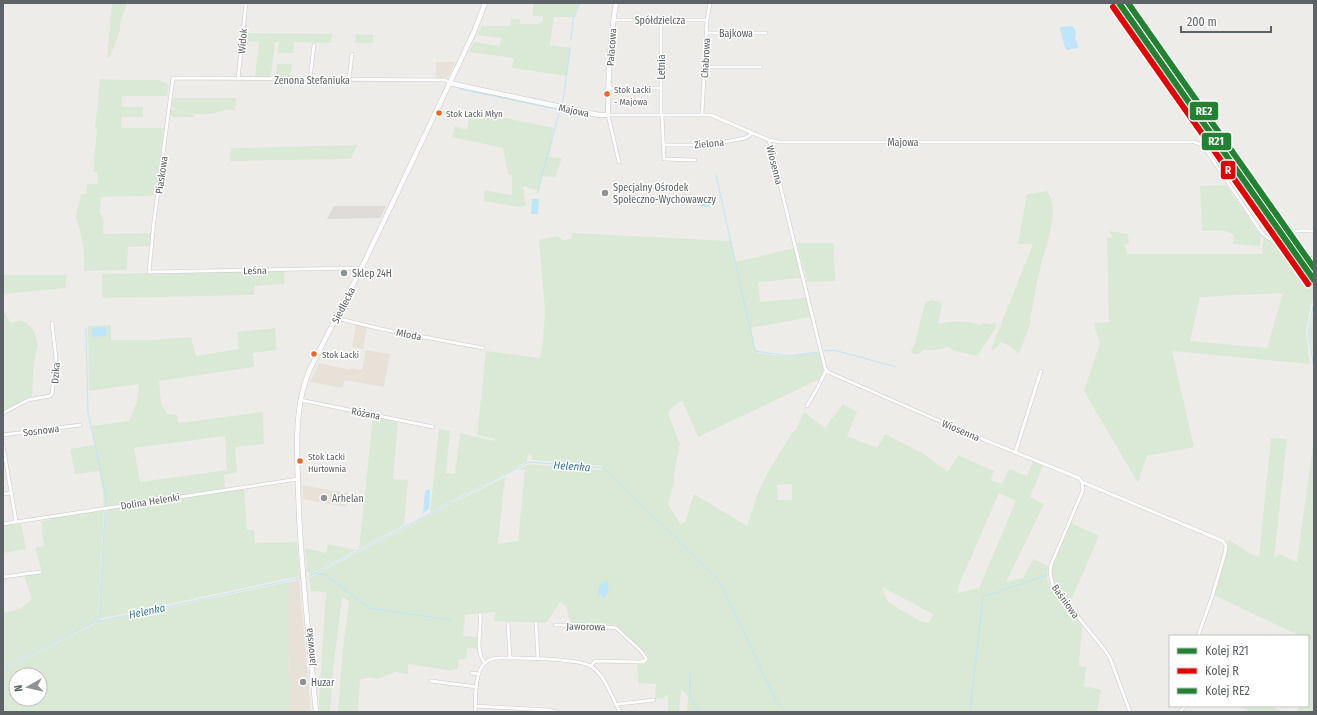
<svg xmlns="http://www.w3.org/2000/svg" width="1317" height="715" font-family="'Fira Sans Condensed',sans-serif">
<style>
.commercial{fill:#e7e1d8}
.industrial{fill:#dedbd9}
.green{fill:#dae9d5;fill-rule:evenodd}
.water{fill:#bee6f8}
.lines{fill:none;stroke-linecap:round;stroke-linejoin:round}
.stream{stroke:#bee6f8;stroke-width:1}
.street-casing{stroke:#cacaca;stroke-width:4}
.secondary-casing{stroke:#c8c9c8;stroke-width:5.5}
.street{stroke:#fcfcfc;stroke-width:3}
.secondary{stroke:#fcfcfc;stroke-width:4.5}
.rail-1-casing{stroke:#fff;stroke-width:9}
.rail-2-casing{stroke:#fff;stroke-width:9}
.rail-3-casing{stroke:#fff;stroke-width:9}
.rail-1{stroke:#238132;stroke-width:6}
.rail-2{stroke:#e50000;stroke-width:6}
.rail-3{stroke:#238132;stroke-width:6}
.bus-dot{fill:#f26522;stroke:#fff;stroke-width:1.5}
.poi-dot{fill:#909394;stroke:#fff;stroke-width:1.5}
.labels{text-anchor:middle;stroke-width:3;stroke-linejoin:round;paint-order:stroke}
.bus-label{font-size:9px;fill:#5e6367;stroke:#fff;text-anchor:start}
.street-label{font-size:10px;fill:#5e6367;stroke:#fff}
.poi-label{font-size:10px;fill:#5e6367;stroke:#fff;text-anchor:start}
.water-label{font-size:11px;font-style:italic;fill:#3f7b9f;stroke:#fff}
.line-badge{stroke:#fff;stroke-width:1.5}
.badge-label{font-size:11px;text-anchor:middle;font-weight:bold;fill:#fff}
</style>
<rect width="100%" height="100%" fill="#eeece9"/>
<path class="commercial" d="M436,62H455L448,77L443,78H436Z
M356,324L367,327L363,349L352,347Z
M366,350L390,354L384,387L345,380L342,388L310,382L319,363L350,370V368L362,370Z
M302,485L348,493L346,507L303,499Z
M299,580L310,699V712H289L291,678H288L289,648V582Z"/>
<path class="industrial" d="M334,206H386L380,218L327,219Z"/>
<path class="green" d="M112,3H127L120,23V30L110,57L107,58Z
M520,3H579L574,17H554L550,45L571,48L567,76L512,68L514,58L469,52L474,42L500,46L501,38L477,35L482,26H510L511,19H520V24H539L543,20V16H533V4Z
M244,33L332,34L331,43L294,42L293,53H278L279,42H275L271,75L269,77H255L259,42L243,41Z
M356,34L373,35V43H355Z
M277,64H292L290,77H277L276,75Z
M100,79L121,80H158L166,83L169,86L167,96H122L123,107H143V117H122L121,128H164L157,183L155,184L153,196L101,197L100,212L104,221L103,234L152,233L151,246L128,247L127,270L84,271V252L80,231L76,218L77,211L81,194H86L87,184H97L98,173L93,172L97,129H95Z
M173,98H236L235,111C227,107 222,112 214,113C204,116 178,114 171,106Z
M170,109L194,115L195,117H173L170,114Z
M477,112L554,128L551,139H553L549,157L562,158L555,177L543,176L539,191L523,186L526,206L518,207L484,201L485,190L512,195V175L508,174L503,148L452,137L455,126L467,130L469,118L475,119Z
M357,145L351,159L230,161L231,148Z
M1226,185L1261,236L1260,246L1233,244L1234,236C1226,228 1212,231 1202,231L1200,186Z
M1047,191C1061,208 1046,246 1041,265C1036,283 1034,301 1030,319L1031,322L1019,354L1010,346L1001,342L994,350L991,349L1033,244H1018L1027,194Z
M1109,231L1128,234L1129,244L1124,245L1128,254H1263L1262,250L1264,237L1271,242L1283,238L1314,282V297L1311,305L1306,332L1310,364L1172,351L1194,447L1147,456L1138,483L1084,391L1100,343L1093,323L1109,322L1107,238L1112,237ZM1283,293L1267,348L1190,341L1200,297Z
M572,233L731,241L736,262L794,248L801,278L758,282L760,302L806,298L811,317L751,328L756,350L758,353L789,357L819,352L824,371L822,378L698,437L683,402L681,401L670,410L668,414L680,444L674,475V483L668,504L679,522L681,524L685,522L694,494L747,526L757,495L768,472L792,433L796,430L804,412L825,428L843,404L857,412L847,436L877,448L885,434L924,454L948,472L958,455L994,471L991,480L1002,484L1009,469L1027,476L1033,461L1043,466L1030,497L1044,504L1006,582L1023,578L1033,559L1048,566L1047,579L1051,590L1082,625L1079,666L1086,667L1084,686L1101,690L1097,712H687L688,696L681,689L679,712H668V695H666L664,698L655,699L656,684L638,683L637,666L638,664H645L647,661L648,655L616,625L571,624L566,606L560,602L546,623L494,621L495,612L465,615L463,636L478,637L477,649L467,648L466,659H459L458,669H453L452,671L408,664V674L396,672L377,679L370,677L360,680L358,712H338L343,647L349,601L342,597L333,672L330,712H320L319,702L326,592L311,591L309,578L441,509L505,477L498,544L518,541L525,470H518L529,464L602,470V466L532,460V455L528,454L527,462L430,512L439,429L450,431L446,473L455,474L460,433L495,441V439L477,435L486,351L540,358L543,341L545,310L539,240L557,236L563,240L571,239ZM792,484V500H778L777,485ZM999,493L1016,501L979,588L957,593L959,585ZM882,587L933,614L930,622L926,623L918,620L888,602Z
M797,243H834L835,281L807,282Z
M284,270L285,284L255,286L254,295L102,298V274Z
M3,275H67L66,288L3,294Z
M933,300L940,302L942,305L938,323L939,324C948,321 971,320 979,325L984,323L991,324L994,322L996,325L995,329L977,356L955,351L948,347L935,350H924L918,354H913L911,351L915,343L925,302Z
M3,310L11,323L20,320L27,323L34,331L38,344L34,362L32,396L3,412Z
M1314,310V361L1309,333Z
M111,325V340H150L191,337L196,356L239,349L237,332L275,328L276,350L253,353L254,367L159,381L161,403L167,414L177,415L178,423L263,412L264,444L235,447L237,472L224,475L225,488L104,507L103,493L99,471L75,474L70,449L94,445L92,426L129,421L137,402L139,384L89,391L88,326ZM225,436L227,470L140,482L134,448Z
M373,416L398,421L393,479L408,480L404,525L359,549Z
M1271,438L1287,439L1274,559L1279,554L1297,562L1313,444H1314V712H1298L1299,706H1308V636H1300L1214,595L1229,540L1251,554L1259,557Z
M244,488L247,530H254L255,543L297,542L300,576L99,619L106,509Z
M104,510L98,620L5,667L3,660V613L20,609L32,599L24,575L42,572L35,548L44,546L41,521L50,520L49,518Z
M1071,523L1099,536L1070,603C1059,591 1049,583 1053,565Z
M21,524L26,549L3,553V526Z
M328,544L356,550L310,575L309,572H307L305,548L326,553Z
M289,582V648L288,677L291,678L289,712H3V670L98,622ZM16,675H40V699H16Z
M1238,706H1270L1283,712H1247L1248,710Z"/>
<path class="water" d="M1072,26L1075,29L1076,35L1075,39L1077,42L1078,48L1067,50L1065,48L1060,29L1061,27Z
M706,198L714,199V207H701L700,199Z
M532,199H539L538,214H531Z
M105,327L107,328L106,336L92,337V328Z
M428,489L430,490L429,509L423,513L425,491Z
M605,581H608C609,587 609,594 604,598L598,594C599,588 599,584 605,581Z"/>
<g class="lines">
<path class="stream" d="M571,40L573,19L580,3
M459,89L560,110L537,193
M532,98L562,105L564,94L570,47
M716,175L755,351L789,356L817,352
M1313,306L1308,333L1314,367
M86,329L88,413L106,495V505
M824,351L834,350L896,367
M315,573L323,574L327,576L369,608L451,620
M308,577L529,462L603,468L683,545L720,582L777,703L786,712
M99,621L105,512
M3,669L95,622L300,578
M690,671C690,689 687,698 700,712
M970,712L983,597L1047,575"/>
<g class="street-casing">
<path id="street" d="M613,20H707
M706,33H766
M704,67H761
M238,79L246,3
M310,79L314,45
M349,80L352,54
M609,88H661
M702,114L707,20L710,3
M661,115V20
M662,115L664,159L695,160
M769,140L825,368L828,372L960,430L1079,478L1082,482L1223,541L1226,546L1225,553L1212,597L1198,636
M663,145H709L745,138L750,135V132
M619,162L608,115H711L769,140L779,142H1194L1200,144L1206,150L1262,233C1275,246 1277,237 1291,232C1298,230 1307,231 1314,231
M361,269L355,268L149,272L154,221L173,78L445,80L450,83
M336,318L381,329L483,348
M300,400L433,427
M807,406L818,387L826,370
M3,413L28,400L50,396L52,394L56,359L52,323
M3,435L80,425
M3,445L16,521
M1015,453L1041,371
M1082,482L1083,490L1051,565L1050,573L1053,586L1104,649L1110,658L1130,712
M3,494L11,493
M3,524L298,479
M3,577L40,572
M480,614C482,629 474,651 485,663
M536,623L538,659
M508,624L510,658
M555,625L598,626L616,628L641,651L646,658V660L641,662L595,661L591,666
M472,673L479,674
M431,681L477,687
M616,705L619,704L654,700
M475,706L547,710L557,712
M475,712C476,699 474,672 485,663C489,659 495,658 500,658C518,658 580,658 592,667C606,677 612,698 620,712
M1180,712L1185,706"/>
</g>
<g class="secondary-casing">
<path id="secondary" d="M450,83L458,85L599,115H608C608,78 610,40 616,3
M316,712C309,637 300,561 298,485C297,446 294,406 310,369L361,269L474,32L485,3"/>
</g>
<use href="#street" class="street"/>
<use href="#secondary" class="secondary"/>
<g class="rail-1-casing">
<path id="rail-1" d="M1119,3L1314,280"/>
</g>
<g class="rail-2-casing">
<path id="rail-2" d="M1113,7L1308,284"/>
</g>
<g class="rail-3-casing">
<path id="rail-3" d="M1128,3L1314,268"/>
</g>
<use href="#rail-1" class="rail-1"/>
<use href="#rail-2" class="rail-2"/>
<use href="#rail-3" class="rail-3"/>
</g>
<g class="bus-dot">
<circle cx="607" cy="94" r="3.5"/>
<circle cx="439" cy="113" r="3.5"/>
<circle cx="314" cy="354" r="3.5"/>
<circle cx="300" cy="461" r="3.5"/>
</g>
<g class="poi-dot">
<circle cx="605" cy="193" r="4"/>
<circle cx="344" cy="273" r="4"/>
<circle cx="324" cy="498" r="4"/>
<circle cx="303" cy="682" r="4"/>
</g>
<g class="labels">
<g class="bus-label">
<text x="614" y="93">Stok Lacki<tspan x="614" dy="12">- Majowa</tspan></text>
<text x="446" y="117">Stok Lacki Młyn</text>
<text x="322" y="358">Stok Lacki</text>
<text x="308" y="460">Stok Lacki<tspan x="308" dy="12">Hurtownia</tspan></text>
</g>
<g class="street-label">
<text x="660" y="24">Spółdzielcza</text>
<text x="736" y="37">Bajkowa</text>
<text transform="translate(242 41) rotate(-85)" y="4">Widok</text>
<text transform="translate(611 47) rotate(-86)" y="4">Pałacowa</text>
<text transform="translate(705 58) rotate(-87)" y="4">Chabrowa</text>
<text transform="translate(661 67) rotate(-90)" y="4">Letnia</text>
<text x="312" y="84">Zenona Stefaniuka</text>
<text transform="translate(574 110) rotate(12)" y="4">Majowa</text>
<text x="903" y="146">Majowa</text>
<text transform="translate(709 143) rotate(-6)" y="4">Zielona</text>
<text transform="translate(775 165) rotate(76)" y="4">Wiosenna</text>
<text transform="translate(161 175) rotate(-82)" y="4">Piaskowa</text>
<text transform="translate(255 270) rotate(-1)" y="4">Leśna</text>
<text transform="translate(343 305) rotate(-63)" y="4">Siedlecka</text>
<text transform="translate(409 334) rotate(11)" y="4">Młoda</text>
<text transform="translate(55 373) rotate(-86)" y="4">Dzika</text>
<text transform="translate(366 413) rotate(11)" y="4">Różana</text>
<text transform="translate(41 430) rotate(-7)" y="4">Sosnowa</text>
<text transform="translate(961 430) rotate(23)" y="4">Wiosenna</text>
<text transform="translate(150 501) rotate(-9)" y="4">Dolina Helenki</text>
<text transform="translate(1066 601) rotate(54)" y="4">Baśniowa</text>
<text transform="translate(586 626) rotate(1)" y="4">Jaworowa</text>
<text transform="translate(310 647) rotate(-95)" y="4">Janowska</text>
</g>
<g class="poi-label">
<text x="613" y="191">Specjalny Ośrodek<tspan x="613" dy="12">Społeczno-Wychowawczy</tspan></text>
<text x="352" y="277">Sklep 24H</text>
<text x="332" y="502">Arhelan</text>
<text x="311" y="686">Huzar</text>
</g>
<g class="water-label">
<text transform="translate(572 466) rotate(4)" y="4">Helenka</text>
<text transform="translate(147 611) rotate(-12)" y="4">Helenka</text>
</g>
</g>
<g class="line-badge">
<rect x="1189" y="101" width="30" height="20" rx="4" fill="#238132"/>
<rect x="1201" y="132" width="31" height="19" rx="4" fill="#238132"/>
<rect x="1220" y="160" width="16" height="20" rx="4" fill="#e50000"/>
</g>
<g class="badge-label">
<text x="1204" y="115">RE2</text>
<text x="1216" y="145">R21</text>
<text x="1228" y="174">R</text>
</g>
<rect width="1317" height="715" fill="none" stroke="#5e6367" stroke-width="8"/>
<rect x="1169" y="635" width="140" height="72" fill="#ffffff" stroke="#bfc1c2"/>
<rect x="1177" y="648" width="20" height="6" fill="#238132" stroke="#bfc1c2"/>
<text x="1205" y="655" font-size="12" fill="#5e6367">Kolej R21</text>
<rect x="1177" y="668" width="20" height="6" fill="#e50000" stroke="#bfc1c2"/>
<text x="1205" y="675" font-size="12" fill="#5e6367">Kolej R</text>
<rect x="1177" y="688" width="20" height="6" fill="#238132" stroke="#bfc1c2"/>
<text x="1205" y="695" font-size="12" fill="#5e6367">Kolej RE2</text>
<g transform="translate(28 687) rotate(262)"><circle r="19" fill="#ffffff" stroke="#bfc1c2"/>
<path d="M0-3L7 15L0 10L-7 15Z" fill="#909394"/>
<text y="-6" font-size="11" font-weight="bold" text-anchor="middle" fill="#5e6367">N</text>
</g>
<path d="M1181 26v6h90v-6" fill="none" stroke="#5e6367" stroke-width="2"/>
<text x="1187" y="26" font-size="12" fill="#5e6367" stroke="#ffffff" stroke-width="3" paint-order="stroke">200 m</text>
</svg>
